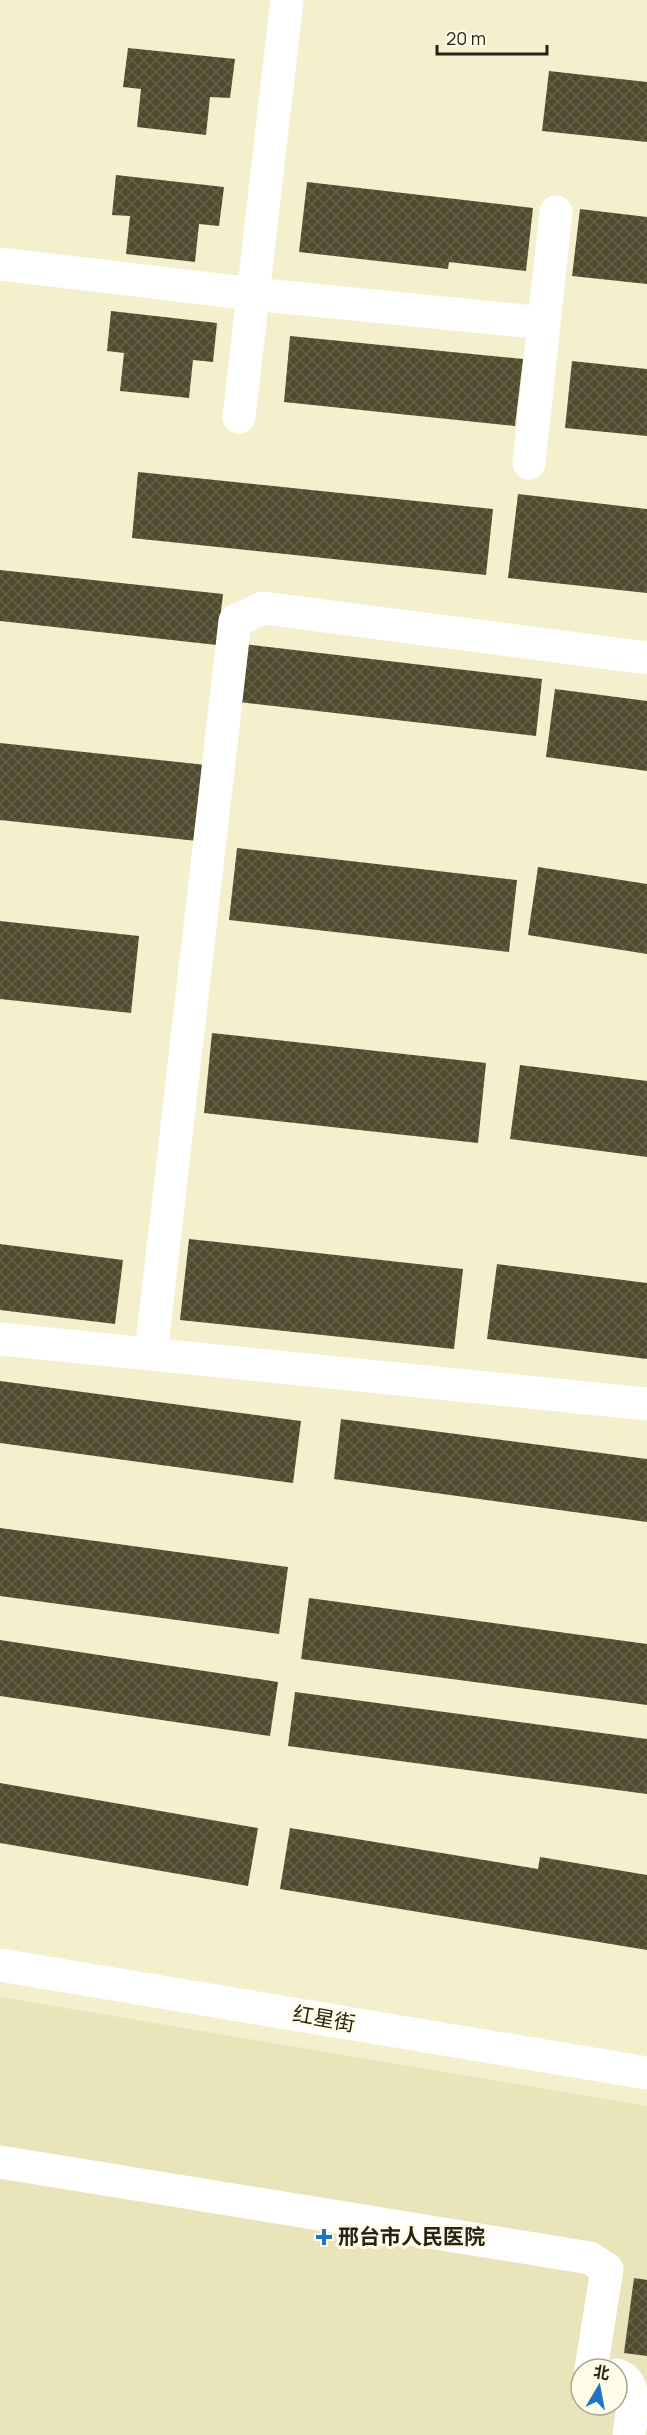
<svg xmlns="http://www.w3.org/2000/svg" width="647" height="2435" font-family="Manrope,'Noto Sans SC',sans-serif">
<style>
.built{fill:#eae4bb;fill-rule:evenodd}
.building{fill:url(#building-cross-hatch)}
.lines{fill:none;stroke-linecap:round;stroke-linejoin:round}
.minor{stroke:#fff;stroke-width:33}
.poi-dot{fill:#2075c3;stroke:#fffce7;stroke-width:2}
.labels{text-anchor:middle;stroke-width:6;stroke-linejoin:round;paint-order:stroke}
.street-label{font-size:21px;fill:#262417;stroke:#fffce7}
.poi-label{font-size:21px;font-weight:bold;fill:#262417;stroke:#fffce7;text-anchor:start}
</style>
<defs>
<pattern id="building-cross-hatch" width="8" height="8" patternUnits="userSpaceOnUse" patternTransform="scale(1.5)"><rect width="8" height="8" fill="#504b2e"/><path d="M0 0l8 8M0 8l8-8" fill="none" stroke="#66624a"/></pattern>
</defs>
<rect width="100%" height="100%" fill="#f4efcd"/>
<path class="built" d="M0,1997L647,2106V2435H0ZM581,2369H617V2405H581Z"/>
<path class="building" d="M128,48L235,59L230,98L210,97L206,135L137,127L141,89L123,87Z
M549,71L647,82V142L542,131Z
M116,175L224,187L219,226L199,224L195,262L126,254L130,216L112,215Z
M307,182L533,208L526,271L449,262L448,269L299,252Z
M580,209L647,217V284L572,276Z
M111,311L217,323L213,362L193,360L189,398L120,391L124,353L107,351Z
M290,336L523,359L515,426L284,402Z
M572,361L647,369V436L565,428Z
M138,472L493,509L486,575L132,538Z
M518,494L647,509V593L508,578Z
M0,570L223,594L217,645L0,621Z
M244,644L542,679L536,736L238,702Z
M555,689L647,701V771L546,757Z
M0,743L206,765L197,841L0,820Z
M237,848L517,880L509,952L229,920Z
M538,867L647,884V954L528,935Z
M0,921L139,936L131,1013L0,999Z
M212,1033L486,1063L478,1143L204,1113Z
M520,1065L647,1081V1157L510,1139Z
M189,1239L463,1269L454,1349L180,1320Z
M0,1244L123,1260L115,1324L0,1310Z
M497,1264L647,1283V1359L487,1339Z
M0,1381L301,1421L293,1483L0,1443Z
M341,1419L647,1459V1522L334,1479Z
M0,1528L288,1567L279,1634L0,1596Z
M309,1598L647,1644V1705L301,1659Z
M0,1640L278,1682L270,1736L0,1696Z
M295,1692L647,1739V1794L288,1746Z
M0,1783L258,1828L248,1886L0,1843Z
M290,1828L538,1869L540,1857L647,1875V1950L280,1889Z
M634,2278L647,2280V2356L624,2353Z"/>
<g class="lines">
<path class="minor" d="M0,264L253,294L544,323
M239,417L287,0
M529,463L556,212
M0,1339L647,1404
M151,1354L235,621L263,608L647,658
M0,1965L647,2073
M0,2162L590,2258L607,2269L591,2369
M617,2375C640,2383 631,2417 629,2435"/>
</g>
<path class="poi-dot" d="M321 2228h6v6h6v6h-6v6h-6v-6h-6v-6h6z"/>
<g class="labels">
<g class="street-label">
<text transform="translate(324 2019) rotate(10)" y="7">红星街</text>
</g>
<g class="poi-label">
<text x="338" y="2244">邢台市人民医院</text>
</g>
</g>
<g transform="translate(599 2387) rotate(10)"><circle r="28" fill="#fffce7" stroke="#a8a694" stroke-width="1.5"/>
<path d="M0-4.5L10 22L0 15L-10 22Z" fill="#2075c3"/>
<text y="-9" font-size="16" font-weight="bold" text-anchor="middle" fill="#262417">北</text>
</g>
<path d="M437 45v9h110v-9" fill="none" stroke="#262417" stroke-width="3"/>
<text x="446" y="45" font-size="18" fill="#262417" stroke="#fffce7" stroke-width="4.5" paint-order="stroke">20 m</text>
</svg>
